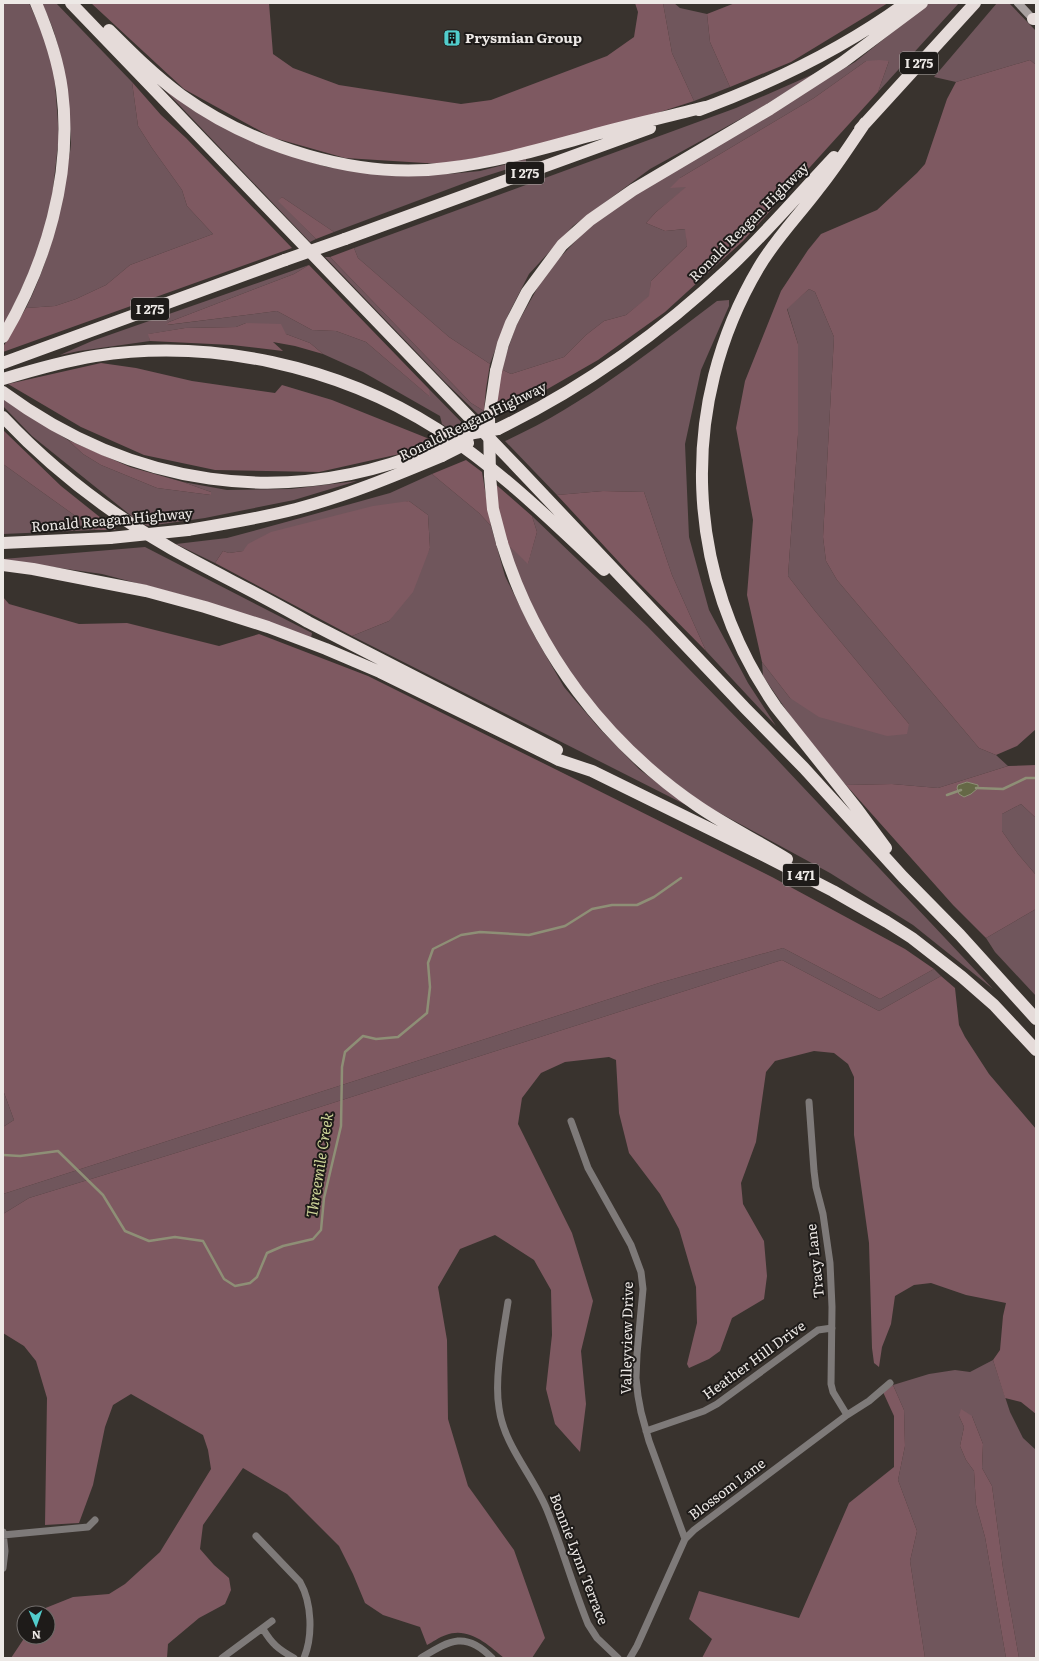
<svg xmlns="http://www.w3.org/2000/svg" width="1039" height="1661" font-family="Literata,serif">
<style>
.green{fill:#70565c}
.forest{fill:#7e5961}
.water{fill:#656846;stroke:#8e8f76}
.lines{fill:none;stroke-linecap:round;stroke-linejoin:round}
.stream{stroke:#8e8f76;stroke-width:2.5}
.minor{stroke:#7e7a79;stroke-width:7}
.secondary{stroke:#a8a1a0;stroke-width:8}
.motorway{stroke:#e5dbd9;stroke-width:12}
.motorway-bridge{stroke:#e5dbd9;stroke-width:12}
.labels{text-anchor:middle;stroke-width:4;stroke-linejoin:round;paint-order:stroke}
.shield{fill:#1e1b19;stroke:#afaba8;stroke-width:1}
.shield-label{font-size:13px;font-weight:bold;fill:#ede9e6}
.poi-label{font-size:14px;font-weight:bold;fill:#ede9e6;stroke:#1e1b19;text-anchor:start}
.street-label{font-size:14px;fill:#ede9e6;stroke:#1e1b19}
.water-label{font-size:15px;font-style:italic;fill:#ced598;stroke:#1e1b19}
</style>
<rect width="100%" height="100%" fill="#39332e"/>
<path class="green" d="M3,3H29L47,43L54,71L59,136L51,206L38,253L3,329Z
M41,3H56L132,82L138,126L152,148L182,190L187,206L213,234L130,265L106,285L76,299L55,306L26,308C47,266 59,221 66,175C67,164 71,152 71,142C70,119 68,97 64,75C60,50 54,25 41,3Z
M663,3H674L680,8L707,14L710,42L730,87L694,101L672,53Z
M929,3H959L878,92L889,61H866L814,98L680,178L687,187L656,212L646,223L665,231L686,229L687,246L651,281L650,296L626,315L604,321L586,335L564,357L511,374L501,369L516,326L547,271L589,227L637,192L855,62Z
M997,3H1009L1036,31V65L1030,60L956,82L934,77Z
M816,73L762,107L650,169L573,226L529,274L508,315L490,364L449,337L358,258L354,248L736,108Z
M162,87L191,109L269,149L327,167L383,174H449L480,171L526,159V163L470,181L334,232L282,197L279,201L316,239L310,242Z
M325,257H330L471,403L484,411L483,419L446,383Z
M309,265L294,274L169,322L167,325L277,311L312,330L336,331L366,342L429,396V389L469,430L457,435L442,424L440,416L363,372L323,354L310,343L286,334L246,323L236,327L185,328L149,334L150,341L79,351L60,355L92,341Z
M809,289L815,292L834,337L823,537L826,561L837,580L979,748L996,755L1008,766L938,788L892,784L846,785L804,736L763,676L762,662L790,698L909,724L815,611L788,576L798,435V344L787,308Z
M729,300V306L701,370L685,444L689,537L709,610L748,683L776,726L706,651L672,575L644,492L603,491L557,495L505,441C583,406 649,352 717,301Z
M3,398L11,404L68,440L83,454L101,465L157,488L211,495V492L183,482L227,490L291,489L357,481L294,500L205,518L148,526L139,522L32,436L3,406Z
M3,464L95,530L3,534Z
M432,474L479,513L491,526L505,576L534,635L564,687L599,728L639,769L688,806L352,636L389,621L430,548L428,515L409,501L243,551L229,553L223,551L215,563L176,544L227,538L286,522L390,493Z
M532,516L647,626L769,751L993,989L913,925L830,873L705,805L648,762L591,703L552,648L519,580L506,543L528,563L537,532Z
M145,547L312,633L311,638L201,600L102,574L3,560V559Z
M1021,804L1036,818V875L1018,854L1002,831V814Z
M1036,909V996L995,952L986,938Z
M783,948L880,999L934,969L941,976L879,1011L782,960L179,1152L29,1198L3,1214V1194L659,983Z
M3,1090L14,1120L3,1127Z
M993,1360L1010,1412L1023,1438L1036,1450V1658H1019L1003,1568L992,1486L982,1468L983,1444L972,1416H959L964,1427L960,1446L966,1460L974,1471L976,1505L985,1537L1006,1658H925L910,1561L917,1531L898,1480L905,1446L904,1410L893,1385L929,1374L955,1370L970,1372Z"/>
<path class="forest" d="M91,3H269L273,54L293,68L339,85L461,104L491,100L607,56L634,37L638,12L635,3H663L672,53L694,101L657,113L520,150L441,164L345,158L271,137L184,89Z
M735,3H888L791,62L730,87L710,42L707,14Z
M879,60L889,61L878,92L743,241L665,312L598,360L511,410L494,417L501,369L511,374L564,357L586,335L604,321L626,315L649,296L651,281L687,246L685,229L665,231L646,223L656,212L686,187L670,188L680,178L814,98L866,61Z
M1030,60L1036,65V729L1017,746L996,755L979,748L837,580L826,561L823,537L834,337L815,292L809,289L787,309L798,344V435L788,576L815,611L909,724L907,734L887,736L819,717L790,698L762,662L747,595L753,520L736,428L745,381L781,291L808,250L821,234L877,210L917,173L925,164L947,99L956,82Z
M132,82L161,115L186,138L292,248L3,352V347L26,308L55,306L76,299L106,285L130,265L213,234L187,206L182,190L152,148L138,126Z
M282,197L334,232L316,239L278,201Z
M354,248L358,258L449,337L490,364L486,389L484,411L471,403L330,257Z
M309,265L429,389L430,397L366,342L336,331L312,330L277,311L166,325L169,322L294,274Z
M246,323L281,324L286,334L310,343L323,354L295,346L273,342L283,351L232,345L150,341L148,334L185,328L236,327Z
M101,363L136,368L192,381L275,393L282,385L332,400L427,438L443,442L404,453L319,472L215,470L144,455L81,427L8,384Z
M3,430L61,486L116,530H95L3,464Z
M68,440L130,467L183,482L211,492V495L157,488L101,465L83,454Z
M466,460L482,472L491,526L479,513L432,474Z
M493,482L532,516L537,532L528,564L506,543Z
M603,491L644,492L672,575L706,651L630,574L557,495Z
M409,501L428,515L430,548L413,592L389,621L352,636L215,563L223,551L229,553L243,551L248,544L271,532L373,506Z
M3,597L9,604L79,624L127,623L219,646L259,634L368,676L772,877L905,949L934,969L880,999L783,948L659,983L3,1194V1127L14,1120L3,1090Z
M1036,765V818L1021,804L1002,814V831L1018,854L1036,875V909L986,938L953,905L846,785L892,784L938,788L1008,766Z
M782,960L879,1011L941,976L955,988L959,1025L965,1037L989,1074L1036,1129V1414L1021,1402L1005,1398L993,1360L1000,1350L1003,1316L1006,1303L966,1295L931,1283L914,1285L895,1296L891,1324L882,1347L879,1367L874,1363L872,1348L869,1243L854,1135V1077L848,1064L834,1053L814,1051L775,1061L766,1072L756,1142L741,1183L743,1204L764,1241L767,1276L764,1299L732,1318L720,1351L709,1359L689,1368L687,1364L697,1323L696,1287L679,1229L660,1194L629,1153L619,1113L616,1060L609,1057L565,1062L541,1073L522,1098L518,1124L572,1233L593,1301L581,1351L586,1404L580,1452L555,1424L546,1389L552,1335L551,1290L534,1260L495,1235L460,1249L438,1287L447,1340L448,1419L468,1486L514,1550L545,1638L532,1658H504C489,1645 468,1626 446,1635C439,1637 433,1642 427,1645L420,1627L383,1615L365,1603L353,1574L339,1546L287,1494L243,1468L203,1525L200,1549L214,1565L229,1578L231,1590L225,1604L199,1618L168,1644L167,1658H11L25,1637H48V1613H40L43,1609L73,1597L109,1594L125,1584L160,1552L211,1469L208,1450L203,1435L131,1394L113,1405L105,1427L93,1485L79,1523L45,1525L47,1398L36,1361L24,1346L3,1333V1214L29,1198L179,1152Z
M893,1385L904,1410L905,1446L898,1480L917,1531L910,1561L925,1658H702L712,1639L689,1619L699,1591L799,1618L849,1503L894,1467V1416L883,1392Z
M961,1409L972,1416L983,1444L982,1468L992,1486L1003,1568L1019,1658H1006L985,1537L976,1505L974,1471L966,1460L960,1446L964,1427L959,1416Z"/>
<path class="water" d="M967,782L978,785V788L971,794L964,797L959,794L957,788L958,785Z"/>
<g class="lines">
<path class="stream" d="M976,788L1003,789L1026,778H1036
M947,795L961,790
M3,1155L20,1156L58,1151L103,1195L125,1231L149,1241L175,1237L203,1241L224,1279L235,1286L250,1283L257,1277L267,1253L283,1246L313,1239L321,1230L324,1198L341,1126L342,1067L345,1052L363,1036L376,1039L398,1037L427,1013L430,987L428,963L433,949L461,935L480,932L529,935L565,926L592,909L612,905H637L654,897L681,878"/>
<path class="minor" d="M809,1102L814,1171L816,1187L823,1214L830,1263L832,1307L831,1384L833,1392L847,1415
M571,1121L588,1168L631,1245L641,1272L643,1289L637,1354L636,1378L638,1396L641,1412L649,1441L685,1539
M508,1302C503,1334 494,1378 499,1408C504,1446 533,1475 547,1510C562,1547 573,1587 588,1624L597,1638L618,1658
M646,1431L704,1411L717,1404L818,1330L832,1328
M3,1532L5,1551L3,1568
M3,1535L88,1527L95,1520
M256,1536L300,1582C312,1603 313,1636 304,1658
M263,1629C272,1644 278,1649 294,1658
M222,1658L272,1621
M421,1658C449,1641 465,1630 492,1658
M630,1658L637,1646L685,1539L694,1530L847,1415L869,1401L890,1383"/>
<path class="secondary" d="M1018,3L1033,19"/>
<path class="motorway" d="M71,3L518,468L746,709L804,768L903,877L960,935L1036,1019
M1033,19H1036
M109,30C132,53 155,76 181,95C253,147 358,180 447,168C497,162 541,149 589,136C627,125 667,117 705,107
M699,110C772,83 843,49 906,3
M865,123C850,145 836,167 820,187C800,214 776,238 759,267C677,405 684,576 776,707L858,810L886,848
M860,129L975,3
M345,239L650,128
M3,337C46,264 73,175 62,90C58,59 48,31 36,3
M3,363L285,260
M496,371L503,344L511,323L527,292L562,245L590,220L633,190L770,109L843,62L922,3
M3,379C33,370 64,361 95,356C211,338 338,366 437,429C498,468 551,520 604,570
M3,392C131,486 284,510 432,449
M3,417C51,468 111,514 172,549C217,574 263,596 308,622L557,750
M498,429C583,388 661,332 729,268C766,233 799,194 834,157
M188,530C224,524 261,518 296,509C346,496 394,476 442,456
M3,543L110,538
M502,543C535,651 606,744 699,807C727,826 758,841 787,859
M3,565L33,569L146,591L205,607L268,627L326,649L380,672L559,760L592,771L759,853L833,891L887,922L912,938L962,977L994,1005L1036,1050"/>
<path class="motorway-bridge" d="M285,260L345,239
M496,371L489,418L490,476L493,509L502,543
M432,449L474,433L498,429
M442,456L468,443
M110,538L188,530"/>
</g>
<defs>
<g id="building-square" transform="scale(0.9)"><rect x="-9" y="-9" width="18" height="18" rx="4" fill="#52cdcc" stroke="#1e1b19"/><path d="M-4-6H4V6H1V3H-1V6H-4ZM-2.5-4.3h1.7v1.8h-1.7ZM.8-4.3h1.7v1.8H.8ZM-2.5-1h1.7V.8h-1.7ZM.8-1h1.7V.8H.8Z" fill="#111"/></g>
</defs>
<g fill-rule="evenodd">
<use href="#building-square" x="452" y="38"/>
</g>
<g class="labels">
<g class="shield">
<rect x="900" y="52" width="38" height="22" rx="3"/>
<rect x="506" y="162" width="38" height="22" rx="3"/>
<rect x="131" y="298" width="38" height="22" rx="3"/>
<rect x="783" y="864" width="36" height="22" rx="3"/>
</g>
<g class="shield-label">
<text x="919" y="68">I 275</text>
<text x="525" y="178">I 275</text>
<text x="150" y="314">I 275</text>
<text x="801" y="880">I 471</text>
</g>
<g class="poi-label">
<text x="465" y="43">Prysmian Group</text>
</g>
<g class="street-label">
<text transform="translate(749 222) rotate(-45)" y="5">Ronald Reagan Highway</text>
<text transform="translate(473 421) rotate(-26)" y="5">Ronald Reagan Highway</text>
<text transform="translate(112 520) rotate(-5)" y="5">Ronald Reagan Highway</text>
<text transform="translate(815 1261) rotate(-96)" y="5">Tracy Lane</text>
<text transform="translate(627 1338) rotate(-89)" y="5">Valleyview Drive</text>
<text transform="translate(754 1360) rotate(-36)" y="5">Heather Hill Drive</text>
<text transform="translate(727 1489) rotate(-37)" y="5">Blossom Lane</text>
<text transform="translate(579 1559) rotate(69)" y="5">Bonnie Lynn Terrace</text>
</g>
<g class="water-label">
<text transform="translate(320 1165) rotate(-81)" y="5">Threemile Creek</text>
</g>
</g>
<rect width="1039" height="1661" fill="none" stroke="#ede9e6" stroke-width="8"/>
<g transform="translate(36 1625) rotate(178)"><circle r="19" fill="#1e1b19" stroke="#716d6b"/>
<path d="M0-3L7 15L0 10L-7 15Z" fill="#52cdcc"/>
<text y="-6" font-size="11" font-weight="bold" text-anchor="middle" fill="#ede9e6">N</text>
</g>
</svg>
